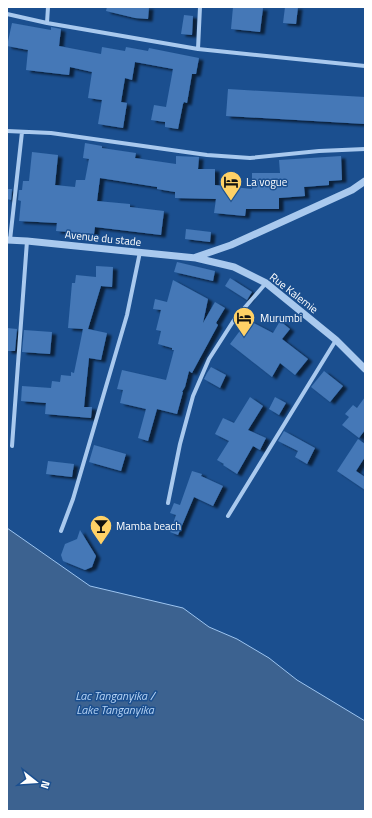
<svg xmlns="http://www.w3.org/2000/svg" width="372" height="818" font-family="'Titillium Web',sans-serif">
<style>
.water{fill:#3c6290;stroke:#9cc4f0}
.building{fill:#4478b7;filter:url(#shadow)}
.lines{fill:none;stroke-linecap:round;stroke-linejoin:round}
.minor{stroke:#a9c9ee;stroke-width:4}
.tertiary{stroke:#a9c9ee;stroke-width:7}
.labels{text-anchor:middle;stroke-width:3;stroke-linejoin:round;paint-order:stroke}
.poi-label{font-size:11px;fill:#fff;stroke:#1b4f8f;text-anchor:start}
.street-label{font-size:11px;fill:#fff;stroke:#1b4f8f}
.water-label{font-size:12px;font-style:italic;fill:#b5d3f5;stroke:#1b4f8f}
</style>
<defs>
<filter id="shadow"><feDropShadow dx="4.5" dy="2.5" stdDeviation="1" flood-color="#0009"/></filter>
</defs>
<rect width="100%" height="100%" fill="#1b4f8f"/>
<path class="water" d="M7,528L90,586L183,608L209,627L237,639L269,658L297,680L365,721V811H7Z"/>
<path class="building" d="M107,7H149L148,19L135,18L106,11Z
M233,7L263,8L260,32L231,29Z
M285,7H298L296,24L283,23Z
M184,15L193,16L192,35L181,34Z
M12,23L51,30V27L61,29L59,46L101,54L102,47L125,51L126,47L148,51L149,48L199,58L196,74H192L187,103L184,102L183,104L178,129L165,127V122L151,120L154,105L166,107L173,69L135,62L132,80L125,78L121,102L127,103L123,128L98,124L102,100L88,98L92,72L70,67L69,75L26,70L28,50L7,46Z
M228,89L365,97V124L226,116Z
M85,143L102,146V148L136,153L135,158L176,164V156L199,157L198,169H215V185L252,189V173H280L279,160L341,156L342,180L329,181V185L304,187L305,196L279,198V209H246L245,216L214,213L216,199L175,198V192L157,189V187L100,178L97,201L130,204V207L164,211L161,235L95,227L94,234L56,231L57,223L19,221L21,201L18,200L19,190H22L23,181H29L32,152L58,155L55,185L75,187L76,180H85L89,159L83,158Z
M7,189H12L11,200L7,199Z
M186,229L211,232L210,242L185,239Z
M177,262L215,271L213,281L174,272Z
M96,266L113,267L112,287L101,286L88,329L107,333L101,360L89,358L84,407H92L91,418L45,414L46,403L21,401L22,386L51,388L52,381L60,382L61,375L71,376V372L74,373L83,329L68,328L72,283H75L76,275L96,277Z
M230,278L252,292L247,300L225,286Z
M173,280L208,299L203,323L215,302L225,308L216,323L218,325L192,373L189,371L185,387L182,392H183L177,414L157,409L148,441L138,438L146,409L120,403L123,390L117,389L122,370L166,380L174,350H172V348L158,344L161,331L156,330L161,310L153,309L155,299L167,302Z
M248,320L273,333L280,321L290,329L282,339L308,359L295,375L280,363L272,377L230,344Z
M7,328L17,329L15,351H7Z
M24,330L52,332L50,354L22,352Z
M211,367L226,375L220,388L204,379L207,373Z
M324,371L343,386L330,402L311,387Z
M250,397L263,406L248,430L266,438L260,450L253,446L237,474L223,465L224,464L217,460L229,441L215,434L223,418L234,423Z
M275,397L286,403L279,415L269,409Z
M365,397V430L359,438L342,425L349,417L345,414L353,405L357,408Z
M284,431L315,448L307,464L295,457L298,451L278,441Z
M358,439L365,444V457L356,471L365,477V490L337,471Z
M94,445L126,454L121,471L89,462Z
M48,461L74,464L72,477L46,474Z
M192,471L202,474L201,476L223,486L213,506L194,497L178,535L170,532L176,515L170,513L174,503L180,505Z
M80,530L96,556L92,567L85,570L63,561L61,555L65,544L77,539Z"/>
<g class="lines">
<path class="minor" d="M7,14L47,23L198,49L365,66
M47,23L48,7
M198,49L200,7
M7,131L51,133L207,155L250,158L319,151L365,149
M10,240L22,132
M12,446L27,241
M168,503L180,444L193,396L209,359L234,320L266,283
M228,516L336,340
M61,531L73,499L127,315L140,252"/>
<path class="tertiary" d="M7,240L27,241L76,246L196,258L234,267L266,283L336,340L365,369
M196,257L231,245L352,190L365,181"/>
</g>
<defs>
<g id="hotel-pin" transform="scale(1.15)"><path d="M0 17L-7.5 6A9.5 9.5 0 1 1 7.5 6Z" fill="#ffd166" stroke="#1b4f8f"/><path d="M-6-4.5h1.5V1H6V5H4.5V3h-9V5H-6ZM-4 0a1.8 1.8 0 1 1 3.6 0ZM.5 0V-2.5h3Q6-2.5 6 0Z" fill="#111"/></g>
<g id="bar-pin" transform="scale(1.15)"><path d="M0 17L-7.5 6A9.5 9.5 0 1 1 7.5 6Z" fill="#ffd166" stroke="#1b4f8f"/><path d="M-6-5H6L.8 .8V4.5H3.5V6h-7V4.5H-.8V.8Z" fill="#111"/></g>
</defs>
<g fill-rule="evenodd">
<use href="#hotel-pin" x="231" y="182"/>
<use href="#hotel-pin" x="244" y="318"/>
<use href="#bar-pin" x="101" y="526"/>
</g>
<g class="labels">
<g class="poi-label">
<text x="246" y="186">La vogue</text>
<text x="260" y="322">Murumbi</text>
<text x="116" y="530">Mamba beach</text>
</g>
<g class="street-label">
<text transform="translate(103 238) rotate(6)" y="4">Avenue du stade</text>
<text transform="translate(294 293) rotate(38)" y="4">Rue Kalemie</text>
</g>
<g class="water-label">
<text x="115" y="700">Lac Tanganyika /<tspan x="115" dy="14">Lake Tanganyika</tspan></text>
</g>
</g>
<rect width="372" height="818" fill="none" stroke="#ffffff" stroke-width="16"/>
<g transform="translate(36 782) rotate(107)" stroke="#1b4f8f" stroke-width="3" paint-order="stroke">
<path d="M0-3L7 15L0 10L-7 15Z" fill="#ffffff"/>
<text y="-6" font-size="11" font-weight="bold" text-anchor="middle" fill="#ffffff">N</text>
</g>
</svg>
